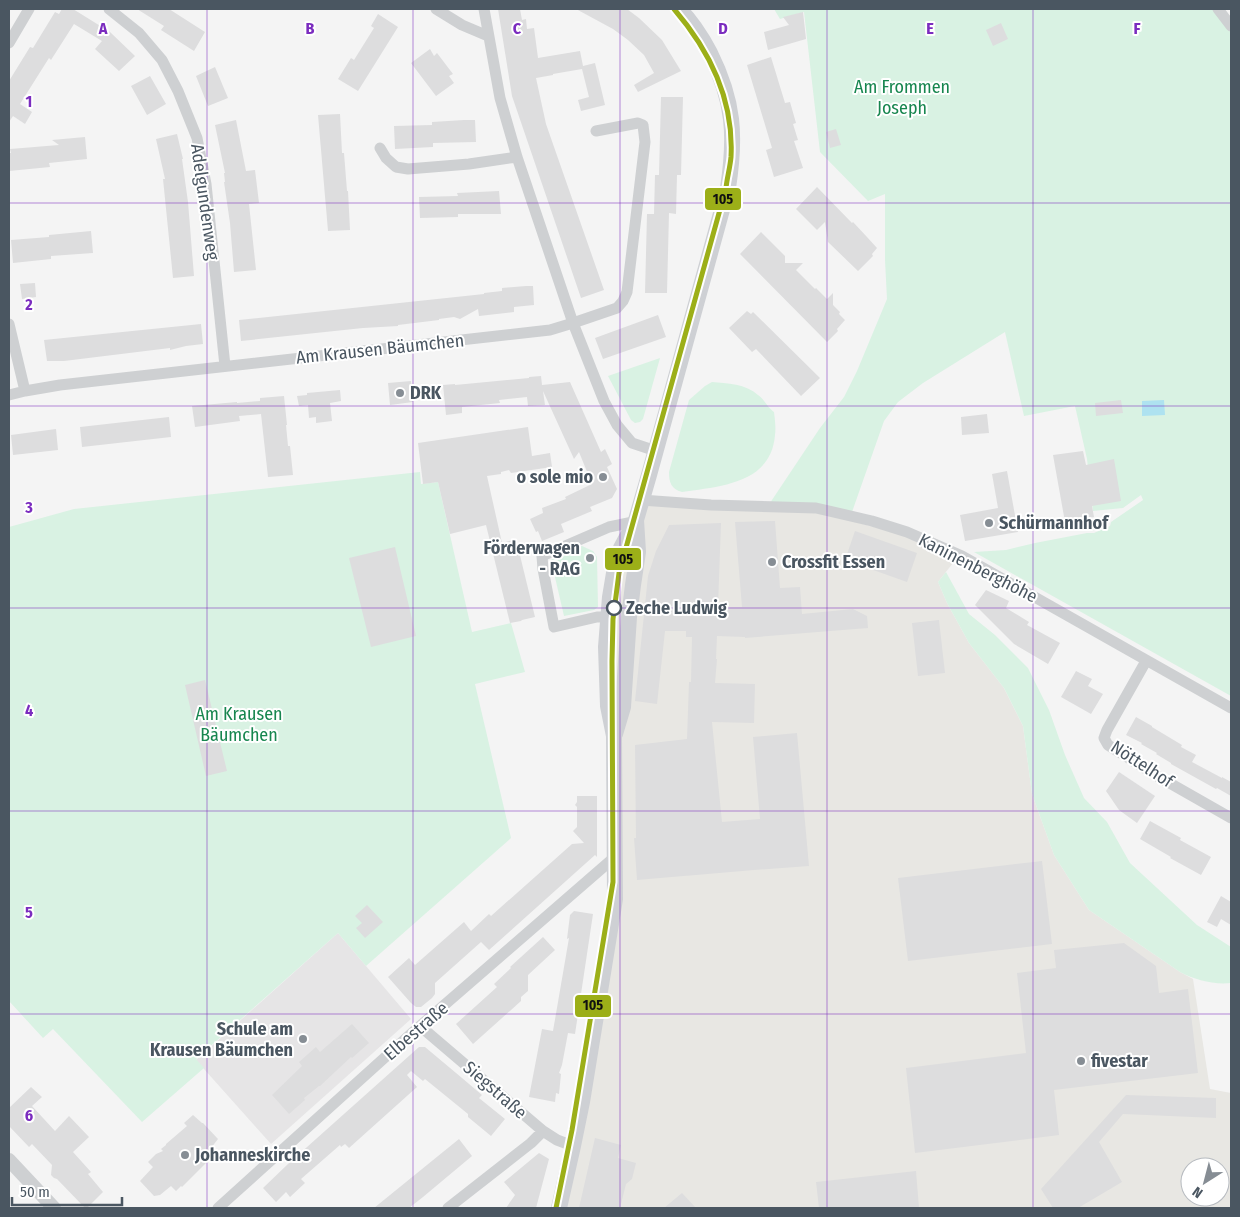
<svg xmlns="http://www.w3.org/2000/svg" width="1240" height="1217" font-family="'Fira Sans Condensed',sans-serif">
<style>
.commercial{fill:#e8e7e3;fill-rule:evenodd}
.education{fill:#e6e5e6}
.green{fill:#d9f2e3}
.water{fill:#aee2f0}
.building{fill:#ddddde}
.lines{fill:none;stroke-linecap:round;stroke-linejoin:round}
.minor{stroke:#ced0d2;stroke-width:11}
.tertiary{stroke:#ced0d2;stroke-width:14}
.secondary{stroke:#ced0d4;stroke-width:16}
.tram-1-casing{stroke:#fff;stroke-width:9}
.tram-1{stroke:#9caf18;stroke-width:5}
.grid{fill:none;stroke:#7b2cbf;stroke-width:1;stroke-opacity:0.55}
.poi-dot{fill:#868d94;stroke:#fff;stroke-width:2}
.stop-dot{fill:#fff;stroke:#4a5661;stroke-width:2.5}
.labels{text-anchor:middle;stroke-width:4;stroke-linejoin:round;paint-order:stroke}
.park-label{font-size:18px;fill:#17864f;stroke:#fff}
.street-label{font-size:18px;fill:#4a5661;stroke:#fff}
.poi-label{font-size:18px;font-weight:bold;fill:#4a5661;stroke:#fff;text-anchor:start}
.stop-label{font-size:18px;font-weight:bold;fill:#4a5661;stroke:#fff;text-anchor:start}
.grid-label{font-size:16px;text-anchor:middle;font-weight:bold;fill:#7b2cbf;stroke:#fff;stroke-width:4;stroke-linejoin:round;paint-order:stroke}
.line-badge{stroke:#fff;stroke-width:2}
.pale-badge-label{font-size:14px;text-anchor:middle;font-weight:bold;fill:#111}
</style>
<rect width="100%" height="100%" fill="#f4f4f4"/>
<path class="commercial" d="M642,500L813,511L905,535L953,563L938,582L947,603L969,643L1004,688L1023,726L1032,794L1054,855L1089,910L1180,972L1193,979L1210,1089L1231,1093V1208H561L617,898L613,648L622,578ZM1190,1167H1220V1197H1190Z"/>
<path class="education" d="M338,933L411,1019L271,1144L196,1060Z"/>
<path class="green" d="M774,9H1215L1231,30V696L974,552L1006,550L1035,543L1087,533H1094L1110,526L1111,522L1143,500L1141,495L1123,508L1093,511L1087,459L1075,406L1024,416L1005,332L923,383L898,402L884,421L852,512L768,506L820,428L844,397L857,371L887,299L885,260V194L868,201L820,152L804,12L780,19Z
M660,358L643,419L640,422L635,423L631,420L608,376Z
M712,382C727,383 746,384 758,395C765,400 767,407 774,412C775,420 776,428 775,435C771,484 720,486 682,492C671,489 669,482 669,472L689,400L705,386Z
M420,472L421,484L438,482L472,632L511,623L525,672L475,684L511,838L366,966L338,933L196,1059L204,1068L142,1122L53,1029L43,1038L9,1001V527L74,509Z
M582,546L593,551L597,557L598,607L594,610L564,616L551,560L568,551Z
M946,572L969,614L995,635L1028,668L1049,710L1065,755L1084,798L1107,822L1130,863L1197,925L1231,947V983C1214,985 1195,980 1180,972L1089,910L1054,855L1032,794L1023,726L1004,688L969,643L947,603L938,582Z"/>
<path class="water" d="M1164,400L1165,415L1142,416V401Z"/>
<path class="building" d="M62,9H73L110,32L135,56L119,71L95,49L102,41L74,24L51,60L49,58L20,104L32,112L25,124L13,116L9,122V81L30,47L33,48L55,12L59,14Z
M137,9H169L205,32L194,51L161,30L164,26Z
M498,9H520L522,20L526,19L527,29L534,28L538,58L580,51L583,66L595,63L605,105L581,111L578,100L589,97L582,69L553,74V75L536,78L546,124L604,290L581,298L512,96Z
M576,9H627L639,18L662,40L681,71L638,92L634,85L654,73L644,55L628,40L613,29Z
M803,12L806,39L768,50L764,32L789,25L783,17Z
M378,14L398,27L358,91L338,79L351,58L354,60L374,28L371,26Z
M1001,23L1008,39L993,46L986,30Z
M430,49L434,56L437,53L453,74L449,76L454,83L436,96L411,63Z
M771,57L785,103L790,102L796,123L793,124L798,140L794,141L803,168L774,177L766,150L772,148L747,65Z
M215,67L228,98L208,106L196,76Z
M150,76L166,104L147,115L131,86Z
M661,97H683L681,175H677L676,214L669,213L667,293H645L647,214H654L655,175H659Z
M340,114L342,153H344L347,191H348L350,230L328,231L318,115Z
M236,120L246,171L255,170L259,203L249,204L256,270L234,272L230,223L224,182H225L224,173H225L215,125Z
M464,120H475L476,142L433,143V147L395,149L394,126L432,125V122Z
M836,129L841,145L830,148L826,132Z
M177,134L183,159H182L188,202L194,276L173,278L163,179H165L156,139Z
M85,137L87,159L49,163L50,167L9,171V153H11L10,149L59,145L52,140Z
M817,187L852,223L853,222L867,237L877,248L872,254L873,256L858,271L828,242L825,222L817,230L796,209Z
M499,191L501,214H458V217L420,218L419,197L458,196L457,193Z
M91,231L93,253L51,256V259L13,263L11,240L49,237V235Z
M761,232L785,256V263H803L796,270L815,289L816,288L827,299L833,293V305L840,312L839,314L845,320L837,329L838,331L827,342L740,254Z
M35,283L36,297L22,299L20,284Z
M526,286H533L534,305L514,307V312L479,316L478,309L460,319L454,317L439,319V320L398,325V326L363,328L241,341L239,320L484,294V293L502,291V288Z
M747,311L751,314L753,312L820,378L801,396L756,349L752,352L729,328Z
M658,315L666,337L603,359L595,338Z
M201,324L203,344L186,346L170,350V348L64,361H47L44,340Z
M541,376L542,385L570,382L601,452L605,449L612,464L607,467L617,489L612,498L590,507L592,511L561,524L564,532L542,541L538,531L536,532L530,519L543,513L542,508L566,499L565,497L592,484L579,452L574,459L543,391L545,405L528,406L527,397L499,400L500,403L462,407V413L446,415L443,385L455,384V385L529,378V377Z
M411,381L413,402L390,405L388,383Z
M340,390L341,401L330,403L332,421L316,423V417L309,418L308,405L299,406L297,396L307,395V393Z
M284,396L287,425H286L288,446H290L293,475L268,477L261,414L239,416L240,421L195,427L192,406L237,402V403L260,401V398Z
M1121,400L1123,413L1096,416L1095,403Z
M987,414L989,433L962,435L961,417Z
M169,417L171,437L82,447L80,427Z
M528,427L532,456L550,453L552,467L511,473L509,470L501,472V474L487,476L502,543L516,539L535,617L522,620L521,621L510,623L486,525L450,534L438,482L423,484L418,443Z
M56,429L58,450L13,455L11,435Z
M1083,451L1086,465L1114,459L1121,501L1092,506L1094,517L1065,522L1053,455Z
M1007,471L1018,532L965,541L960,515L998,508L992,474Z
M775,521L780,588L800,587L802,614L853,609L867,616L868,628L745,638V637L717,636L716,659H717L715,683L755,684L754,723L712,722L722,822L760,819L753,737L797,733L809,866L754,870L637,880L634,838H636L635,745L687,739L689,682H691L692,637H686V631H665L657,704L635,701L648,576L656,551L669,525L721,523L718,607H742L735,522Z
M855,531L917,553L907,582L845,560Z
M395,547L416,636L371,647L349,558Z
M986,590L1009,601L1006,608L1029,622L1027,625L1060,643L1048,664L1014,644L975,605Z
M939,620L945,673L918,676L912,623Z
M1076,671L1092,679L1088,686L1103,694L1091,714L1061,697Z
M205,680L227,771L206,776L185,685Z
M1136,717L1152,726V727L1182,745L1181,747L1196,755L1192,762L1222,778V777L1231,782V796L1217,788L1216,789L1171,764V763L1156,754L1157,753L1141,744L1142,743L1126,735Z
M1119,772L1155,796L1137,823L1119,810L1106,791Z
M577,796H597V857L595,855L489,950L481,942L435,983V994L432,998L421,1007H416L411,1003L388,977L409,958L415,965L464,922L471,931L489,914L491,916L572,844L584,843L573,831L577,827V807L575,805L577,802Z
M1150,821L1181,838L1180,840L1211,857L1201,875L1170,858L1171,857L1140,839Z
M1042,861L1052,944L908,961L898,878Z
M1221,896L1231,902V925L1221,919L1217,927L1207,922Z
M367,905L383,922L365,938L356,928L362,923L355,916Z
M574,911L593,914L575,1034L568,1033L562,1065L559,1073L561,1074L559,1094L556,1093L555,1102L529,1097L542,1029L553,1031L569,938L567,939L570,915Z
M543,937L555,950L528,975V991L521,997V1001L473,1044L456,1024L497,987L494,984L511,968L510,967Z
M1124,943L1156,966L1159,993L1188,989L1198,1073L1054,1090L1059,1135L915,1153L906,1068L1026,1053L1017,973L1056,968L1054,950Z
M352,1024L369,1043L352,1058L351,1057L320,1086H319L304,1098L305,1100L289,1114L272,1095L302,1066L299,1062L316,1047L320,1052Z
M419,1047H425L462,1078L482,1095L479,1098L505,1119L491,1136L468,1117V1114L425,1079L423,1081L411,1071L407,1075L417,1087L349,1148L345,1144L341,1147L340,1145L301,1179L305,1183L290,1197L286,1192L276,1202L263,1188L288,1164Z
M31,1087L42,1097L32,1106L55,1131L69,1116L89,1137L73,1152L91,1172L88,1174L103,1192L87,1208H85L57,1179L54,1178L51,1175L52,1165L32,1144L29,1147L9,1126V1108Z
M1126,1095L1216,1098V1118L1123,1114L1099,1142L1122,1182L1078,1208H1053L1041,1189Z
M193,1115L202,1123H203L218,1139L211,1148L215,1154L182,1187L181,1186L176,1191L171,1186L160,1195L154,1196L140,1181L153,1167L148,1162L156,1154L163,1151L161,1149L166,1145V1144L187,1126L184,1123Z
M595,1138L621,1145L618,1158L636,1163L632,1179L626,1184L620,1208H579Z
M459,1139L472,1156L423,1197L409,1208H374Z
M539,1153L549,1159L536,1208H506L515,1195L504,1182Z
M916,1171L919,1208H819L816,1182Z
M682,1193L696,1208H664Z"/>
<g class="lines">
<path class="minor" d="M109,9L139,33L162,60L178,91L197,138L206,184L225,366
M436,9L462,25L488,36
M484,9L500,98L517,157L573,323L604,401L617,425L632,443L656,451
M1218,9L1231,26
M9,43L29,9
M380,148L386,158L396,167L408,169L469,164L517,157
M9,324L25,391
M9,395L25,391L60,385L550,330L573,323L617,308L623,301L627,292L645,142L643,125L638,123L596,131
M641,500L711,505L816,508L872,521L907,532L962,556L1231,708
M608,617H597L554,627L543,569L542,556L609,527L633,522L636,520
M1146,661L1107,730L1104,738L1108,745L1159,777L1231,818
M420,1026L543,1131L557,1140L573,1146
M218,1208L412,1033L616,856
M448,1208L531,1143L543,1131"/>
<path class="tertiary" d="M9,1160L54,1208"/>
<path class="secondary" d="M615,734L623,707L629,617L633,585L638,552L636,520
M559,1208L573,1146L582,1102L615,899L614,736L608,706L606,647L610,597L615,567L621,548L636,520L649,475L728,188C736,136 734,101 710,53C701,36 693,23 679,9"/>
<g class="tram-1-casing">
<path id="tram-1" d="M556,1208L572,1130L613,882L612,661L613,619L619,573L726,188C727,178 730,168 731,157C734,101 710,51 674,9"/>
</g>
<use href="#tram-1" class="tram-1"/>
</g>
<path class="grid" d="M207,9V1208M413,9V1208M620,9V1208M827,9V1208M1033,9V1208M9,203H1231M9,406H1231M9,608H1231M9,811H1231M9,1014H1231"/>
<g class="poi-dot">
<circle cx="400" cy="393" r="5"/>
<circle cx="603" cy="477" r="5"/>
<circle cx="989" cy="523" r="5"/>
<circle cx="590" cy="558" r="5"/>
<circle cx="772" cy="562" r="5"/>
<circle cx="303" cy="1039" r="5"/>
<circle cx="1081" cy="1061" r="5"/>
<circle cx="185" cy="1155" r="5"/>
</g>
<circle class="stop-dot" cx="614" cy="608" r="7"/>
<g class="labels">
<g class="park-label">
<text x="902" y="93">Am Frommen<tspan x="902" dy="21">Joseph</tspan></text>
<text x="239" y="720">Am Krausen<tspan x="239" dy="21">Bäumchen</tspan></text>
</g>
<g class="street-label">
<text transform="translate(205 202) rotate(82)" y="6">Adelgundenweg</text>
<text transform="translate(380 349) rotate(-6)" y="6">Am Krausen Bäumchen</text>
<text transform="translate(978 568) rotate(27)" y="6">Kaninenberghöhe</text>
<text transform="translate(1142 764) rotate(33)" y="6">Nöttelhof</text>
<text transform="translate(416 1031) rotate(-41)" y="6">Elbestraße</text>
<text transform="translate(495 1090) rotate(41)" y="6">Siegstraße</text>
</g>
<g class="poi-label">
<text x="410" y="399">DRK</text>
<text x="593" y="483" text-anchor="end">o sole mio</text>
<text x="999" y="529">Schürmannhof</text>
<text x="580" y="554" text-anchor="end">Förderwagen<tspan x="580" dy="21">- RAG</tspan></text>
<text x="782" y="568">Crossfit Essen</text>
<text x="293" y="1035" text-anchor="end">Schule am<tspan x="293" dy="21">Krausen Bäumchen</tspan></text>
<text x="1091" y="1067">fivestar</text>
<text x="195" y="1161">Johanneskirche</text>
</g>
<g class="stop-label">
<text x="626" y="614">Zeche Ludwig</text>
</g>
</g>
<g class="grid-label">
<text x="103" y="34">A</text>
<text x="310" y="34">B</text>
<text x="517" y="34">C</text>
<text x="723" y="34">D</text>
<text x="930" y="34">E</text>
<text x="1137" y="34">F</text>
<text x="29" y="107">1</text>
<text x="29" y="310">2</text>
<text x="29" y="513">3</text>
<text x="29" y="716">4</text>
<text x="29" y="918">5</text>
<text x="29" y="1121">6</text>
</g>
<g class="line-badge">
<rect x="704" y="187" width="38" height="24" rx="5" fill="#9caf18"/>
<rect x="604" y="547" width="38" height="24" rx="5" fill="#9caf18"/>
<rect x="574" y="994" width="38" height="24" rx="5" fill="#9caf18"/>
</g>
<g class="pale-badge-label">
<text x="723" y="204">105</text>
<text x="623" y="564">105</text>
<text x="593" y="1010">105</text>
</g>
<rect width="1240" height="1217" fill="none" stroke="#4a5661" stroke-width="20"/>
<g transform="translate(1205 1182) rotate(216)"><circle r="24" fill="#ffffff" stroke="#b7bbc0"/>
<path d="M0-4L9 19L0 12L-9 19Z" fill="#868d94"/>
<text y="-8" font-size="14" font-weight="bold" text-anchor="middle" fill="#4a5661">N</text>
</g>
<path d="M12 1197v8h110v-8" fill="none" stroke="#4a5661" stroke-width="2.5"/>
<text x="20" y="1197" font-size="15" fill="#4a5661" stroke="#ffffff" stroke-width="4" paint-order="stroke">50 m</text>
</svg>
